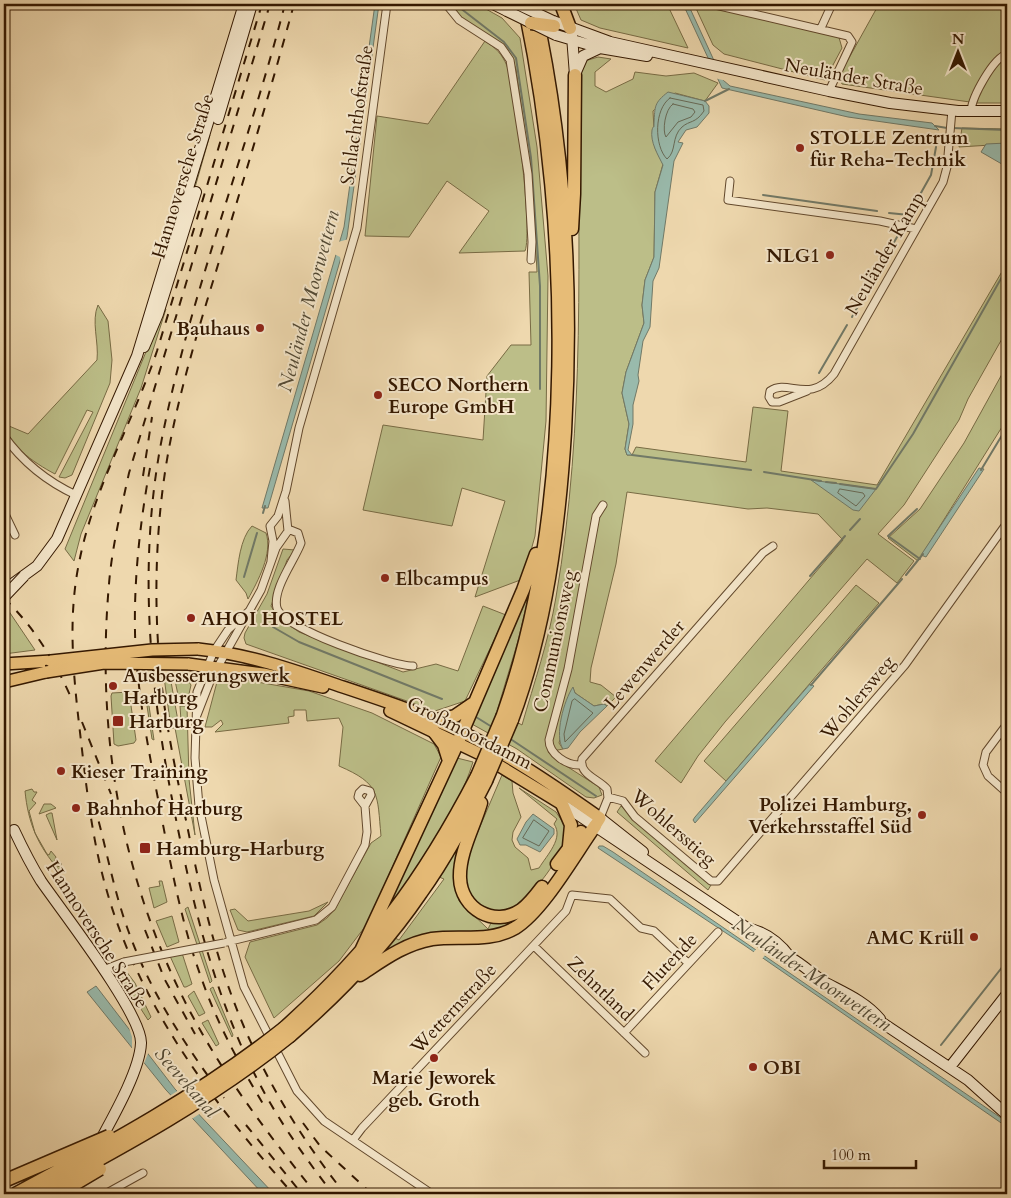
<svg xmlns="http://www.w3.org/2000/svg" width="1011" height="1198" font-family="Cardo,serif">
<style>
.green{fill:#bcbe88;stroke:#786b44}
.water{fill:#99baac;stroke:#717967}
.pier{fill:#eed8ae}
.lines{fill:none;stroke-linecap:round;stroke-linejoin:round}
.shore{stroke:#666956;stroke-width:1}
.stream{stroke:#717967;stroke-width:2}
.street-casing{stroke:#62482c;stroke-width:9}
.secondary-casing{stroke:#341800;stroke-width:12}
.primary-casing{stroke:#341800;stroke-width:14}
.highway-casing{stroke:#341800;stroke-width:15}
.street{stroke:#f4e6ca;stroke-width:7}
.secondary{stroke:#f4e6ca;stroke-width:10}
.primary{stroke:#e7bc77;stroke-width:11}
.highway{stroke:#e7bc77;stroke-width:12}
.rail{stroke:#341800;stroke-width:2;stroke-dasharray:9 9;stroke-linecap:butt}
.street-bridge-casing{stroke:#62482c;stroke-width:9;stroke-linecap:butt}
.secondary-bridge-casing{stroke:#341800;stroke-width:12;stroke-linecap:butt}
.primary-bridge-casing{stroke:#341800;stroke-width:14;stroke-linecap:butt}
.highway-bridge-casing{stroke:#341800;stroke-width:15;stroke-linecap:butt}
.street-bridge{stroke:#f4e6ca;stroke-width:7}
.secondary-bridge{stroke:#f4e6ca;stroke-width:10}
.primary-bridge{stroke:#e7bc77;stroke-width:11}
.highway-bridge{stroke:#e7bc77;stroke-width:12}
.poi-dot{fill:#8f2418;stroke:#f4e6ca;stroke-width:2}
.labels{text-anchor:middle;stroke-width:4;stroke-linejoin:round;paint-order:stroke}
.street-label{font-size:19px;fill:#341800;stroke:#f4e6ca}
.poi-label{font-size:19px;font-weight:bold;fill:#341800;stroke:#f4e6ca;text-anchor:start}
.water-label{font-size:20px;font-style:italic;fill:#524934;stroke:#f4e6ca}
</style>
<rect width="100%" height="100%" fill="#eed8ae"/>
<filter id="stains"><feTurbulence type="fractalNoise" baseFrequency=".004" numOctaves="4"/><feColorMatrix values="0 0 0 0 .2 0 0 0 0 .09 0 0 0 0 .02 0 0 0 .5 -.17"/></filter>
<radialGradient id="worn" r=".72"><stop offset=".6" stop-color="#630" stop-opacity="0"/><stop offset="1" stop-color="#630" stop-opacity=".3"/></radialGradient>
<path class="green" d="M449,4H477L502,18L520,38L537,147L548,276L546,421L535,536L523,579L475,597L505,501L462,488L452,526L363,510L383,425L483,440L487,376L511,345H531L529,272H537C534,203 526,136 516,69C506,41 484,34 462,19C457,15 453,8 449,4Z
M574,4H662L668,6L688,48L600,28L581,20Z
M694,4L838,34L842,48L825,80L724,54L713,45Z
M879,4H1007V103H977L842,84L839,76Z
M485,41C496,48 502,54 507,66C515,90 533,231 525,251L459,253L489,211L447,181L409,237L365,236L377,116L428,124Z
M598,57L611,59L595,72V86L606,92L633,79L635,72L666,76L694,73L718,83L705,101L675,93L653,111L655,148L663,164L655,192L654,257L645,280L642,305L644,323L626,372L622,393L629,424L625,449L627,455H632L636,447L746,462L753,407L788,411L781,471L877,485L1007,263V330L968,399L959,420L904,505L878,534L914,561L897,583L867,559L725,722L698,756L681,783L655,761L843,540L818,514L767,508L748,509L627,492L616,564L591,668L590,682L601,685L616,697L607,706L604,704L594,706L575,693L573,688L559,743L563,749L548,752L557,760L599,787L602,795L594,798L586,797L517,749L470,723L532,582L518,641L497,711L522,725C534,683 549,640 556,597C586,424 578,247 578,73L585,61Z
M962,128L1007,129V144L959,147Z
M210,135L192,198L188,206L209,135Z
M98,305L108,321L112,360L110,383L72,475L65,478L59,477L93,412L87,410L55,474C34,463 4,443 4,418L9,426L28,434L97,360C99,342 91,321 98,305Z
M164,308L166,309L141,388L81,534L74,561L65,549Z
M1007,365V419L918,561L888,538L920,509L964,443Z
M252,526L266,533C273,553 258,581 248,599L246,593L236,580C238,565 240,538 252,526Z
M283,549L295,550L287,560L271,606L279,618L299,632L403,672L436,664L458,671L483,606L506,615L465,701L435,711L246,644L244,638L245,633L267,594Z
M856,585L879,603L726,781L704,761Z
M6,607L35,650L4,654V609Z
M184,675L191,685L187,703L180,704L174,676Z
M170,676L178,721H181L180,706H187L189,779L195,835L175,728H171L164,677Z
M228,677L309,691L372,713L434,744L441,757L367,924L339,961L274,1018L245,957L250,942L317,925L327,918L335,909L371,843L381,836C377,794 381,784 339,766L343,727L339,718L307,721L306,710H294V716L288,717L289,723L215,732L223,724L221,720L212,727H205L217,682Z
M129,692L136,740L134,743L118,746L114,744L111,696L112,693Z
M146,699H148L154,740L152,739Z
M457,758L473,762C456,817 417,867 385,915L383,912Z
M502,775L512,781L513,793L521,817L513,832L512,840L515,847L528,858L531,870L539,868C547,855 564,838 554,824L557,819L519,788L556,812L568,830C558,865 539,886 513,910L485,911L465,890L467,857Z
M32,789L34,792H37L32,800L36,803L29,811L35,833L47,854L49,855L51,851L56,857L54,862L57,866L60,867L61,863L62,871L59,870C38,846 28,823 25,791Z
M44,804H51L56,808L39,814Z
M621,806L711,885L708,890L617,812Z
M50,813H52L57,840L46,815Z
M467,831L455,875L459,901L488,929L492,921L521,915C506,936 409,949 380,956L395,938L399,940L444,879L439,877Z
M159,881H162L167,902L154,908L149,888L160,886Z
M328,902L314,916L247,932L238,930L230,910L235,909L248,921L309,911Z
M188,907L212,981L210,983L185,909Z
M172,916L179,942L167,947L156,921Z
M182,953L192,984L186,987H184L170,956Z
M126,971L135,983L151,1017L148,1020L121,978V972Z
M213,987L233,1035L232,1037L210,989Z
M194,991L205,1013L199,1016L188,996Z
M208,1020L219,1044L216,1046L202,1023Z"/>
<path class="water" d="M375,4H379L347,237L268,508H262L344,227Z
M683,4H688L723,80L730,86L859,114L932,123L939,130L848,117L722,88Z
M668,92L705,101L709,106V113L697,127L686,130L678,142L683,143L674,161L659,268L653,281L650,327L643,341L638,375L639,381L633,405V424L628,450L632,455H627L625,449L629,424L622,393L626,372L644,323L642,305L645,280L654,257L655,192L663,165C658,155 650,142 652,130C654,123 654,131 654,123C655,106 654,103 668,92Z
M1007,143V167L981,152L986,144Z
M979,468L984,469L926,557L921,555Z
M811,480L876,489L859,511L853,510Z
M810,684L814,686L695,823L693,820L695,817Z
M573,687L575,693L594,706L604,704L607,706L580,732L568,748L563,749C554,736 564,700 573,687Z
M533,814L554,829V834L540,852L526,845H520L517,839L526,822Z
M599,846H603L613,852L1007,1122V1127L744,945L598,848Z
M96,986L175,1089L274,1194H263L166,1090L87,992Z"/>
<path class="pier" d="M705,58L717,60L727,81L714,78Z
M349,239L341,265L340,257L334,254L338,242Z
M758,947L766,954L761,960L752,954Z
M128,1025L149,1051L143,1066L132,1051V1037Z
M179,1090L201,1113L190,1120L168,1097Z"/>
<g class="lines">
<path class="shore" d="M670,98L703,105L704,111C695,124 690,120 682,127C671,137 677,151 667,159C654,146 654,109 670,98Z
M673,104L693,109L695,112L691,117L678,122L666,137C662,131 665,109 673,104Z
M840,489L863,493L865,496L856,506L838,493Z
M575,699L593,713L565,742L564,734L572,701Z
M534,820L549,831L539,846L523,838Z"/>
<path class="stream" d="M455,4L504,42L516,58L531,158L540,286V389
M705,101L729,89
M935,126L947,128
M952,128L1007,130
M763,195L877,211
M889,213L909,215
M908,216L931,175L936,147
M852,317L897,237
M819,373L847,325
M632,455L751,470
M981,470L1007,427
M764,472L821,481
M826,482L836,483
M840,484L876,489L913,434L1007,268
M917,509L888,536L920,559
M263,513L265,506
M850,530L860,519
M906,575L923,554
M810,576L845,536
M244,577L257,533
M273,627L299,642L442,699
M811,685L902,579
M476,717L492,727
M509,738L596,796
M941,1045L1007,961"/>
<g class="street-casing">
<path id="street" d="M446,4L459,20L501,47L510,60L528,174L532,242L531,260
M711,4L848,36L852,42L829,91
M821,28L832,4
M971,111C972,97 993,58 1007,54
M730,181L728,200L880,221L916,229
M807,391L779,402H772L769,397L770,391C788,378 809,405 834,374L943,182L947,167L952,110
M4,436C22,461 48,482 76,495
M4,512L15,535
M288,529L298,533L301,543C295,560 272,589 277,608C282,628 391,666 413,666
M271,561L273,541L270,526L278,516L286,491L299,428L357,228L387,4
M249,611L228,630L214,651L197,692L195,758L199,806L214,880L244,987L297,1091L324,1121L432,1194
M197,715L211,679L261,590L276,548L288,531L285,501
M1007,724L986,752L983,765L988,776L1007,793
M581,765C567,766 549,754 549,740L568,669L596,516L603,505
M608,797L623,801L635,817L711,881H718L905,665L1007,523
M600,818L608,798L607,789C599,779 579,775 582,759L763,553L773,546
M227,942L316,920L332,907L365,845L367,832L365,806L371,795L370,791L363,789L359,793L358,797L365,806
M534,946L645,1053
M103,970L124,962
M624,1033L718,932
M353,1140L362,1128L566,911L572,895L610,899L641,928L654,931L688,963
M105,1194L143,1173"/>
</g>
<g class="secondary-casing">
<path id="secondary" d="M493,4L507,11
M553,21L610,42L829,91L890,103L958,111H1007
M556,35L600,48L647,56
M572,36L575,75
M576,72L583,56L600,48
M218,119L252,4
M144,347L158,314L196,192
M4,590L37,566L57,539L137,356L244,4
M562,804L747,928C758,945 775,949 791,958C804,965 814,976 826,983C845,993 866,1002 880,1019
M600,818L643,852
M14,830C22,847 31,865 41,881C61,910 142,1014 141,1043C140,1070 113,1117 100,1141
M747,928C766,932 779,942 790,957
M875,1018L968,1080L1007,1115
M950,1067L1007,994"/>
</g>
<g class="primary-casing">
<path id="primary" d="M198,649C247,654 291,669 337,685C379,699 422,713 462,732C511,756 556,787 600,818L595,826
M4,664L51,661
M188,664L263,674L323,687
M4,682L46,672
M390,711L480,754L562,804"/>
</g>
<g class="highway-casing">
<path id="highway" d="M561,4L570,28
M572,229L574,194L575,75
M503,715C576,508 570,227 526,14
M436,720L455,716L474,703
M512,720C546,628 559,529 565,432C573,289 565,144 534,4
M432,729L444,745L449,761
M481,803C474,827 459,853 460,878C461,909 494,928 521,910C529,904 536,895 542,887
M562,804L571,825L569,846
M557,864L581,832
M359,955L458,742L523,590L536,554
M360,975C383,960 404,944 432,939C460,935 489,943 515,928C543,911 575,854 595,826
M284,1028C371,950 423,880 477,776
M290,1036C339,994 385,946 421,893C446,858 466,820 486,781"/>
</g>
<use href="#street" class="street"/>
<use href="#secondary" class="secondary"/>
<use href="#primary" class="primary"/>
<use href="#highway" class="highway"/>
<path class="rail" d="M262,4L157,351C133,422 93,489 79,563C67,622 74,681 81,741C87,793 93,845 108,895C142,1010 215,1105 293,1194
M270,4L129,473C121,510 112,547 109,584C95,741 124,898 203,1035C235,1091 276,1144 316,1194
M285,4C248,148 191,292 162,438C138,561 149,682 173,804C193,907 217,1010 269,1101C288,1134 310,1164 333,1194
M294,4C272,85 248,165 224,245C205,308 184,373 171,438C156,512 153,594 160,669C165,723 177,777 188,830C203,905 221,981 255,1051C279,1102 310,1150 345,1194
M150,468C139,527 132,595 136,656C140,707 150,758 160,809C171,866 181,922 201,977C217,1024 241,1067 266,1109
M143,476L152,417
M4,598C35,628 56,663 73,702
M82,722L111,794
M94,804C106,846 113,889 128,930C150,992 185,1045 224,1098
M145,930L165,980L195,1034
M303,1123L320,1146L372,1194
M246,1125L302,1194"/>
<g class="street-bridge-casing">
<path id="street-bridge" d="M124,962L224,943"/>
</g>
<g class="secondary-bridge-casing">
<path id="secondary-bridge" d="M517,4L553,21
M507,11L556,35
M4,597L24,576"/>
</g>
<g class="primary-bridge-casing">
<path id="primary-bridge" d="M51,661L152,650L198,649
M46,672L104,663L188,664"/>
</g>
<g class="highway-bridge-casing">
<path id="highway-bridge" d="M531,23L554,26
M477,776L503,715
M486,781L512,720
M4,1181L109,1136
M15,1194C109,1144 201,1094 284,1028
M36,1194C125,1146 212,1099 290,1036
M58,1194L100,1169"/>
</g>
<use href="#street-bridge" class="street-bridge"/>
<use href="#secondary-bridge" class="secondary-bridge"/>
<use href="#primary-bridge" class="primary-bridge"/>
<use href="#highway-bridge" class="highway-bridge"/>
</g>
<g class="poi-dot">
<circle cx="800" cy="148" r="5"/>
<circle cx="830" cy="255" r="5"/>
<circle cx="260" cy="328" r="5"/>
<circle cx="378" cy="395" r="5"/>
<circle cx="385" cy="578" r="5"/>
<circle cx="191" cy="618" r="5"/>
<circle cx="113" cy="686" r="5"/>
<rect x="112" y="715" width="12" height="12" rx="2.5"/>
<circle cx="61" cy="771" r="5"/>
<circle cx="76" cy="808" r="5"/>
<circle cx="922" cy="815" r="5"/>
<rect x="139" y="842" width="12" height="12" rx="2.5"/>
<circle cx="974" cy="937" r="5"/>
<circle cx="434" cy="1058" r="5"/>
<circle cx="753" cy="1067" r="5"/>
</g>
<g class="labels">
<g class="street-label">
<text transform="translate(854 76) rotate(10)" y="7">Neuländer Straße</text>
<text transform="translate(356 115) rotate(-82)" y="7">Schlachthofstraße</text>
<text transform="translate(182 176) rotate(-73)" y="7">Hannoversche Straße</text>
<text transform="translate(884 253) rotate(-60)" y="7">Neuländer Kamp</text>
<text transform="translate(554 641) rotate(-78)" y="7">Communionsweg</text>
<text transform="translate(644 664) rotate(-49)" y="7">Lewenwerder</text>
<text transform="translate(857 697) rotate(-50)" y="7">Wohlersweg</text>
<text transform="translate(470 732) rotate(27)" y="7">Großmoordamm</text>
<text transform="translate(674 827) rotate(41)" y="7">Wohlersstieg</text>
<text transform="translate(98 934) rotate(57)" y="7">Hannoversche Straße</text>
<text transform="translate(669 961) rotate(-47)" y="7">Flutende</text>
<text transform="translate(601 988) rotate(44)" y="7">Zehntland</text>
<text transform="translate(453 1008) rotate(-47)" y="7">Wetternstraße</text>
</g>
<g class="poi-label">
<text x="810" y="144">STOLLE Zentrum<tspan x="810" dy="22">für Reha-Technik</tspan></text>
<text x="820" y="262" text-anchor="end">NLG1</text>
<text x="250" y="335" text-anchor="end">Bauhaus</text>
<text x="388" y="391">SECO Northern<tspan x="388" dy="22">Europe GmbH</tspan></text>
<text x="395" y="585">Elbcampus</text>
<text x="201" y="625">AHOI HOSTEL</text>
<text x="123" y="682">Ausbesserungswerk<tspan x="123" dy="22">Harburg</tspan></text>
<text x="129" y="728">Harburg</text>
<text x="71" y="778">Kieser Training</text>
<text x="912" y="811" text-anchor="end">Polizei Hamburg,<tspan x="912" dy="22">Verkehrsstaffel Süd</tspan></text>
<text x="86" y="815">Bahnhof Harburg</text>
<text x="156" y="855">Hamburg-Harburg</text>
<text x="964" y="944" text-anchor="end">AMC Krüll</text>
<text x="763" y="1074">OBI</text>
<text x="434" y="1084" text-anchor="middle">Marie Jeworek<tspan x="434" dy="22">geb. Groth</tspan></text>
</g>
<g class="water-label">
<text transform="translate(308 301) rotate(-75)" y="7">Neuländer Moorwettern</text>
<text transform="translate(812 974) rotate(34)" y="7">Neuländer Moorwettern</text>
<text transform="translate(187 1082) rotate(49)" y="7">Seevekanal</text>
</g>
</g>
<rect width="1011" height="1198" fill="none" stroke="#eed8ae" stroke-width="20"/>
<rect x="5" y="5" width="1001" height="1188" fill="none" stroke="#341800" stroke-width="2.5"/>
<rect x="10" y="10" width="991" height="1178" fill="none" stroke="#341800"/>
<g transform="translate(958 52)" stroke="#f4e6ca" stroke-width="4" paint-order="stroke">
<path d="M0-4L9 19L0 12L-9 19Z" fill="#341800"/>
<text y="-8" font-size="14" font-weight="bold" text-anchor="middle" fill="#341800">N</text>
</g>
<path d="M824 1160v8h92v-8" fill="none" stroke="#341800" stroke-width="2.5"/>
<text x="831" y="1160" font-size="15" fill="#341800" stroke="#f4e6ca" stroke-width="4" paint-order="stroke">100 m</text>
<rect width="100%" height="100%" filter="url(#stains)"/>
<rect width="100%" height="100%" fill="url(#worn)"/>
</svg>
